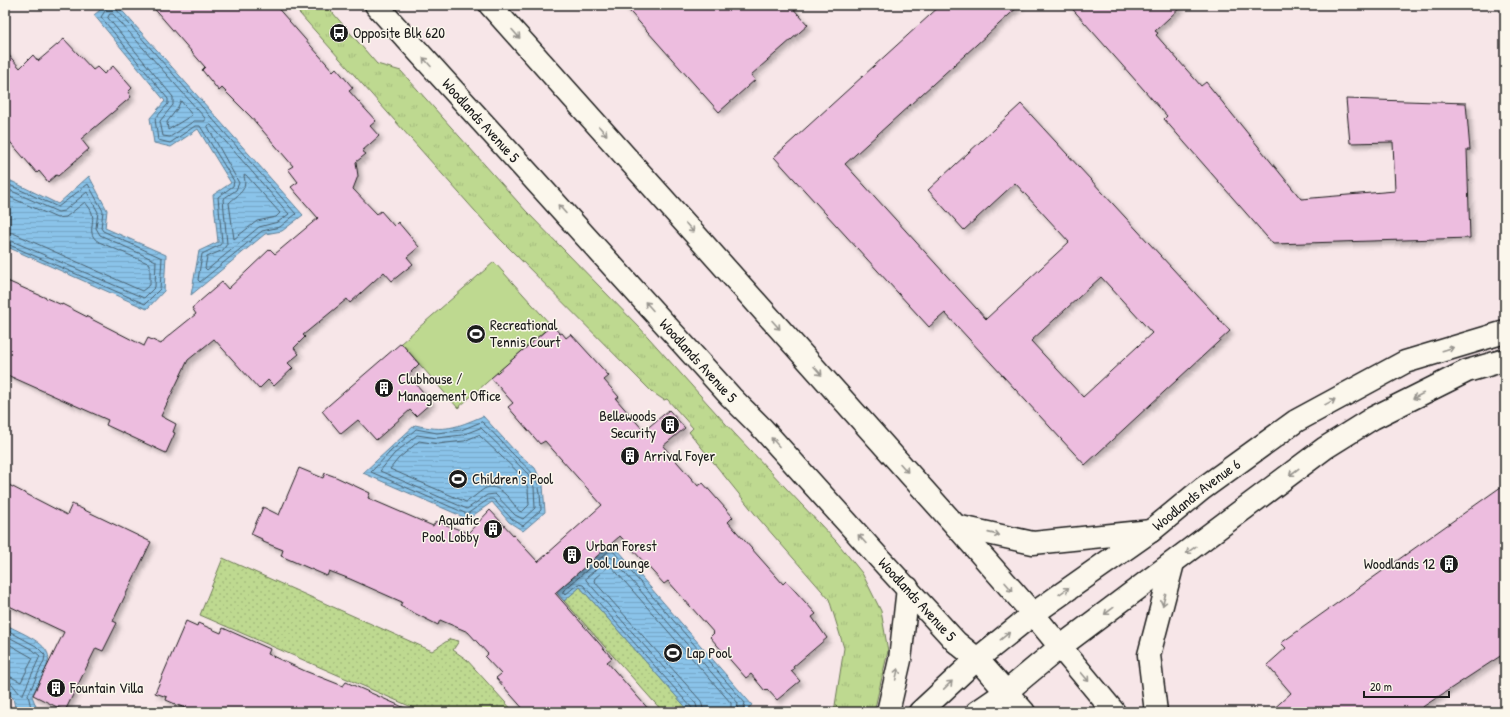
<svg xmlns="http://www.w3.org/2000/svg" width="1510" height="717" font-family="'Patrick Hand',sans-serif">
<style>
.grass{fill:url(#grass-tufts);stroke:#6d7a56}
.park{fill:#bed990;stroke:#6d7a56}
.garden{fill:url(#garden-dots);stroke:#6d7a56}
.water{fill:url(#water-rules);stroke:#5e8097}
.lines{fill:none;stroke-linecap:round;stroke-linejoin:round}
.shore{stroke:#485f6e;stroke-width:1}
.building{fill:#edbddf;stroke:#1c1c1c;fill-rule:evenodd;filter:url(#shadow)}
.tertiary-casing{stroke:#1c1c1c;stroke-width:25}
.secondary-casing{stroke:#1c1c1c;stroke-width:25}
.tertiary{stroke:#fbf7ec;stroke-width:22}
.secondary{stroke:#fbf7ec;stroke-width:22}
.oneway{stroke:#97948e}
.labels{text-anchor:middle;stroke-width:3;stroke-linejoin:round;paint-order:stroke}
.poi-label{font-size:15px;fill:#1c1c1c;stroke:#fbf7ec;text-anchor:start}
.street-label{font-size:15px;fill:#1c1c1c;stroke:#fbf7ec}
</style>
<defs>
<pattern id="grass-tufts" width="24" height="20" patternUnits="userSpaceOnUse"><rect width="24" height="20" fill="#bed990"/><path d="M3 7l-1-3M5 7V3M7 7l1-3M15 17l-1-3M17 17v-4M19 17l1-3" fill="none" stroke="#a3ba7c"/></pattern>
<pattern id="garden-dots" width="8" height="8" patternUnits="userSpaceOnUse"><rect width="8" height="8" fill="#bed990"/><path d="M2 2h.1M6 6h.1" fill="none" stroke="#a3ba7c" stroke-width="1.8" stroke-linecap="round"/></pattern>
<pattern id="water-rules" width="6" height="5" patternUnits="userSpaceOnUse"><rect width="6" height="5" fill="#8ac3e9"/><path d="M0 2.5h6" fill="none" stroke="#76a7c7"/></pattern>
<filter id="shadow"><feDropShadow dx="3.5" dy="3.5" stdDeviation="2" flood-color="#0004"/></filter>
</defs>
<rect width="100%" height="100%" fill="#f7e6e8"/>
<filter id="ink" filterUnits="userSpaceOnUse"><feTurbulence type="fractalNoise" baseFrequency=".025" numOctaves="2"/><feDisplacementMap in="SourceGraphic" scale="8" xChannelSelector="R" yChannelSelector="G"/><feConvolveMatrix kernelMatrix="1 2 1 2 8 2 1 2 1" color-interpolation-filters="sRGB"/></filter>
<g filter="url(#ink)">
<path class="grass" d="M292,5H326L377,64L401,71L526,211L640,328L734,433L836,541L862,573L881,611L888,651L874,712H834L844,648L829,599L759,519L689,432L693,428L667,399L664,400L652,392L499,238Z"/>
<path class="park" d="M494,262L551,325L458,408L401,343Z"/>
<path class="garden" d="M223,558L432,651L450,639L459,641L453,650L466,659L514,712H423L200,615Z
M580,587L690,712H663L564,601Z"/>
<path class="water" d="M106,5H117L303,215L282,231L265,234L191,295L199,251L218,242L213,195L231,183L198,129L171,147L154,143L150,118L165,101L94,15Z
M89,176L107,210L105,228L166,255L164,291L147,309L5,246V178L58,204Z
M483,416L514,450L535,468L543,485L545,512L523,531L509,522L492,502L468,519L363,473L415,425C445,432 455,428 483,416Z
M612,543L752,705L744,712H690L580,587L564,601L556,592Z
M5,624C18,632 54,644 48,662C45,674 37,685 32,696L37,709L36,712H16L13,698L5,690Z"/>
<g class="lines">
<path class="shore" d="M109,5L101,17L168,99V104L155,119L158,140L170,143L195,126H200L234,181L233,186L218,197L222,242L220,245L202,254L198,280L200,282L262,231L280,227L296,214L116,9L115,5
M110,14H113L205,118V121H194L170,137L163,136L160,121L173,105V97L108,18Z
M181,101L192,115L168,130L167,122L177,109Z
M209,125H211L289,214L278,222L259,227L207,270L205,268L207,257L223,250L227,244L223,199L236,190L239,183L208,127Z
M246,175L280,213L276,217L257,221L234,239L229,203C238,194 248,191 244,176Z
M5,183L58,207L88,184L103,211L101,228L103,231L162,258L160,289L145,304L5,243
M5,188L58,212L64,211L87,192L98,212L96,228L100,235L156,261L155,287L144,298L5,238
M5,195L57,218L66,217L85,202C87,205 91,209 92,213C95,225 86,234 99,242L150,264V285L142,291L13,233L5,232
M482,422C492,431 501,441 510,451C533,475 540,472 541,510L523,526L512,519L493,499H489L467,514L371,472L391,451L416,429L437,433L461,430Z
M481,428L528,474L534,487L535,508L523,519L515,515L495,494L487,495L467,509L380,471L394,454L417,435L437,438L462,435Z
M479,435L523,477L528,488L529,505L522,512L519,511C511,501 499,481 484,489C478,493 472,499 466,502L390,469L398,459L419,441L438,444L464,441Z
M5,629L36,646L45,655L44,661L28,695L32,712
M5,635L33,650L40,656L23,694H20L12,684L5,682
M5,642L33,658L21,682L11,677L5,676
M693,712L692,708L583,585L578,584L566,594L563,593V591L610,550L613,551L745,703L742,712
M698,712L696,704L586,580V578L610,557L612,558L738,703L737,712
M704,712L701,701L594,581L595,578L609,566H611L731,703V712"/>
</g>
<path class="building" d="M151,5H275L333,71L336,68L353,88L349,91L376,121L370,126L379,136L362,151L366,154L356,162L358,176L353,189L377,214L381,211L394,226L398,222L419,247L407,257L413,264L392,281L384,272L350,303L347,299L303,335L305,337L294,348L299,354L288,363L293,368L274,386L268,380L259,389L214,339L188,360L161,416L176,424L173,432L175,433L166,453L106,425L108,420L5,374V280L62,305V304L144,346L148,338L161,344L165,339L196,314L192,308L222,282L228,289L270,249L275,254L318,218L291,187L298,182L288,169L293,166L251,117L222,88L219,91L202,70L205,67Z
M624,5H790L808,25L751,75L755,80L719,112Z
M941,5H1020L845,164L986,319L1069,242L1015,183L964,230L928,190L1021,104L1230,331L1085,465L945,313L929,327L774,157ZM1101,277L1152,333L1083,397L1031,341Z
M1069,5H1183L1155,31L1158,33L1156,35L1201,86L1206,82L1301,199L1395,191L1393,142L1350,143L1346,99L1466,103L1470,150H1467L1470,238L1273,244L1164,119L1167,116Z
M64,39L93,70L97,67L104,74L113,66L132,88L128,92L131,97L81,139L89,149L58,176L56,175L48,182L39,171L37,173L5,136V51L20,68L33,55L38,61Z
M552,325L560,334L562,333L566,338L571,334L591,356L609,376L604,380L619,397L616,399L644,431L669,410L685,428L663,446L698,486L703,483L733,517L728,522L783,584L786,581L816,614L812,617L827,638L793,667L794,669L791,671L800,681L777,700L767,689L765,691L751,674L746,678L710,637L714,633L668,581L664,584L620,536L555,593L612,658L607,662L651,712H526L496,678L501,674L485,657L488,654L468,632L440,620L438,625L400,606L402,602L350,579L329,571L327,576L281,556L283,550L261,541L262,539L251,534L263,507L279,515L299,468L323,478L325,473L336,477L370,493L368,498L433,526L436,521L468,533L490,510L538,562L602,505L545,441L540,444L508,407L513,403L491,378Z
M401,343L419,364L408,375L432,402L416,416L410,410L376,440L358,420L341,434L322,411Z
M5,483L67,515L72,504L151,542L113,621L117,623L103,651L96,648L65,711L33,695L64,632L5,604Z
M1505,484V653L1415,712H1270L1291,693L1267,665L1286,648L1281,643Z
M186,621L197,626L198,623L221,633L223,628L270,649L268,654L305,671L343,686L346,682L414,712H194L166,700L167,697L155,693Z"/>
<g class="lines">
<g class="tertiary-casing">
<g id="tertiary">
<path id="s1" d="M920,712L977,659L1033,614L1151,531L1202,489L1296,421L1405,362L1505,332"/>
<path d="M977,712L1006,692L1060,647L1325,448L1373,418L1467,371L1505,360"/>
</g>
</g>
<g class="secondary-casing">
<g id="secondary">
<path id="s2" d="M376,5L731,397L763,429L880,559L956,642L977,659L1024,712"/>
<path d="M490,5L956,526L1033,614L1114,712"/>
<path d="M956,526L1033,543L1151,531"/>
<path d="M888,712L900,660L908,588"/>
<path d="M1156,712L1149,655L1173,563"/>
</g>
</g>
<use href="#tertiary" class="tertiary"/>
<use href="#secondary" class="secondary"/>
</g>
<defs><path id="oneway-shaft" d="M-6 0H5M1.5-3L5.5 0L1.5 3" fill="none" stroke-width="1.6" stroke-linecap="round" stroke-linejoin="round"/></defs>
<g class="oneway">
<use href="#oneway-shaft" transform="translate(516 34) rotate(48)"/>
<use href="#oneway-shaft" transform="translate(427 62) rotate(-132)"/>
<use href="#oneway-shaft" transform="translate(603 131) rotate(48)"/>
<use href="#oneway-shaft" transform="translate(562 209) rotate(-132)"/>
<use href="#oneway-shaft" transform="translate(690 228) rotate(48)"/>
<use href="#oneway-shaft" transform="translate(649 306) rotate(-132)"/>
<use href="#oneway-shaft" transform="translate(776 325) rotate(48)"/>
<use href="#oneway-shaft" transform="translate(1448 349) rotate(-17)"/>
<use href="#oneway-shaft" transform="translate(818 371) rotate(48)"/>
<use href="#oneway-shaft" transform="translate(1418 396) rotate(153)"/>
<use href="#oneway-shaft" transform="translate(1330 402) rotate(-29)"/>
<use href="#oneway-shaft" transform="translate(775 442) rotate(-132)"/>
<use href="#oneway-shaft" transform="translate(904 468) rotate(48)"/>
<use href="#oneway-shaft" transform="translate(1294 472) rotate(143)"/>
<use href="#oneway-shaft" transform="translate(994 534) rotate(13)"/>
<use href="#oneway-shaft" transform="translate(862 539) rotate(-132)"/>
<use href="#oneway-shaft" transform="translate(1191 550) rotate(144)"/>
<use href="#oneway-shaft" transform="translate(1009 587) rotate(49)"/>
<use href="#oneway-shaft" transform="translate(1064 591) rotate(-35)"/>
<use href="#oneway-shaft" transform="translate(1164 600) rotate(105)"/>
<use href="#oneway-shaft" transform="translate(1109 611) rotate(143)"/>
<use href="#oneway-shaft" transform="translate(1005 636) rotate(-39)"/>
<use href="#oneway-shaft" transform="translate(897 674) rotate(-77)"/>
<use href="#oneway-shaft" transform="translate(1085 677) rotate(50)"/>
<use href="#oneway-shaft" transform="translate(948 685) rotate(-44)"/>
</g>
</g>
<defs>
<g id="bus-disc" transform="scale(1)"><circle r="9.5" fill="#1c1c1c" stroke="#fbf7ec"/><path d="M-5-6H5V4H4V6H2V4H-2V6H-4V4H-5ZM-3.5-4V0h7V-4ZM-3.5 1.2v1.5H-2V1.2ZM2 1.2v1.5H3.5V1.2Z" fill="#fff"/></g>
<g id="stadium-disc" transform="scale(1)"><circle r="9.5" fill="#1c1c1c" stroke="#fbf7ec"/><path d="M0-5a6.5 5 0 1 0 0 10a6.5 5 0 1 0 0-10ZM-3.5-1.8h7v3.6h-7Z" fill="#fff"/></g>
<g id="building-disc" transform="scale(1)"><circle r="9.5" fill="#1c1c1c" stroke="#fbf7ec"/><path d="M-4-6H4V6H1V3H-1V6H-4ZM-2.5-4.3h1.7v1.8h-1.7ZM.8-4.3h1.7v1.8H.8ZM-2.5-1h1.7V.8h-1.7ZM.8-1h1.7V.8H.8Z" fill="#fff"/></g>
</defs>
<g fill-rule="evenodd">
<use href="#bus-disc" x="339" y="33"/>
<use href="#stadium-disc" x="476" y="334"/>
<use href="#building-disc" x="384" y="388"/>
<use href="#building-disc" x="670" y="425"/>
<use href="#building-disc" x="630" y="456"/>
<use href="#stadium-disc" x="458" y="479"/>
<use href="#building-disc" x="493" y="529"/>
<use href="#building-disc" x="572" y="555"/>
<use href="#building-disc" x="1449" y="564"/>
<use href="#stadium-disc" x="673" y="653"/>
<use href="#building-disc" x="56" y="688"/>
</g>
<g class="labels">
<g class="poi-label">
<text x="353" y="38">Opposite Blk 620</text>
<text x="490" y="330">Recreational<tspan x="490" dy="17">Tennis Court</tspan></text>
<text x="398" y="384">Clubhouse /<tspan x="398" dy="17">Management Office</tspan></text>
<text x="656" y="421" text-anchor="end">Bellewoods<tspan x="656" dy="17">Security</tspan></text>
<text x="644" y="461">Arrival Foyer</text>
<text x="472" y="484">Children's Pool</text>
<text x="479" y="525" text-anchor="end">Aquatic<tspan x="479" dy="17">Pool Lobby</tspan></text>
<text x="586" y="551">Urban Forest<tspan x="586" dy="17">Pool Lounge</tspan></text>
<text x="1435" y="569" text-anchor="end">Woodlands 12</text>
<text x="687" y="658">Lap Pool</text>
<text x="70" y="693">Fountain Villa</text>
</g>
<g class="street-label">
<text dy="5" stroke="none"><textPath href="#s2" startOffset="156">Woodlands Avenue 5</textPath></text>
<text dy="5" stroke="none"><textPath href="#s2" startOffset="480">Woodlands Avenue 5</textPath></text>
<text dy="5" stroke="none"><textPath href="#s1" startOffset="352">Woodlands Avenue 6</textPath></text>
<text dy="5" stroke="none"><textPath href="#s2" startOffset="804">Woodlands Avenue 5</textPath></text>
</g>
</g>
<rect width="1510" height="717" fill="none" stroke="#fbf7ec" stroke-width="20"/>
<rect x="10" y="10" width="1490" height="697" fill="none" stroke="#1c1c1c" stroke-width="1.5" filter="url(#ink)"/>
<path d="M1364 691v6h85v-6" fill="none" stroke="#1c1c1c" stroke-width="2"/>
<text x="1370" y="691" font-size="12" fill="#1c1c1c" stroke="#fbf7ec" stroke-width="3" paint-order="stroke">20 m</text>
</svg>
